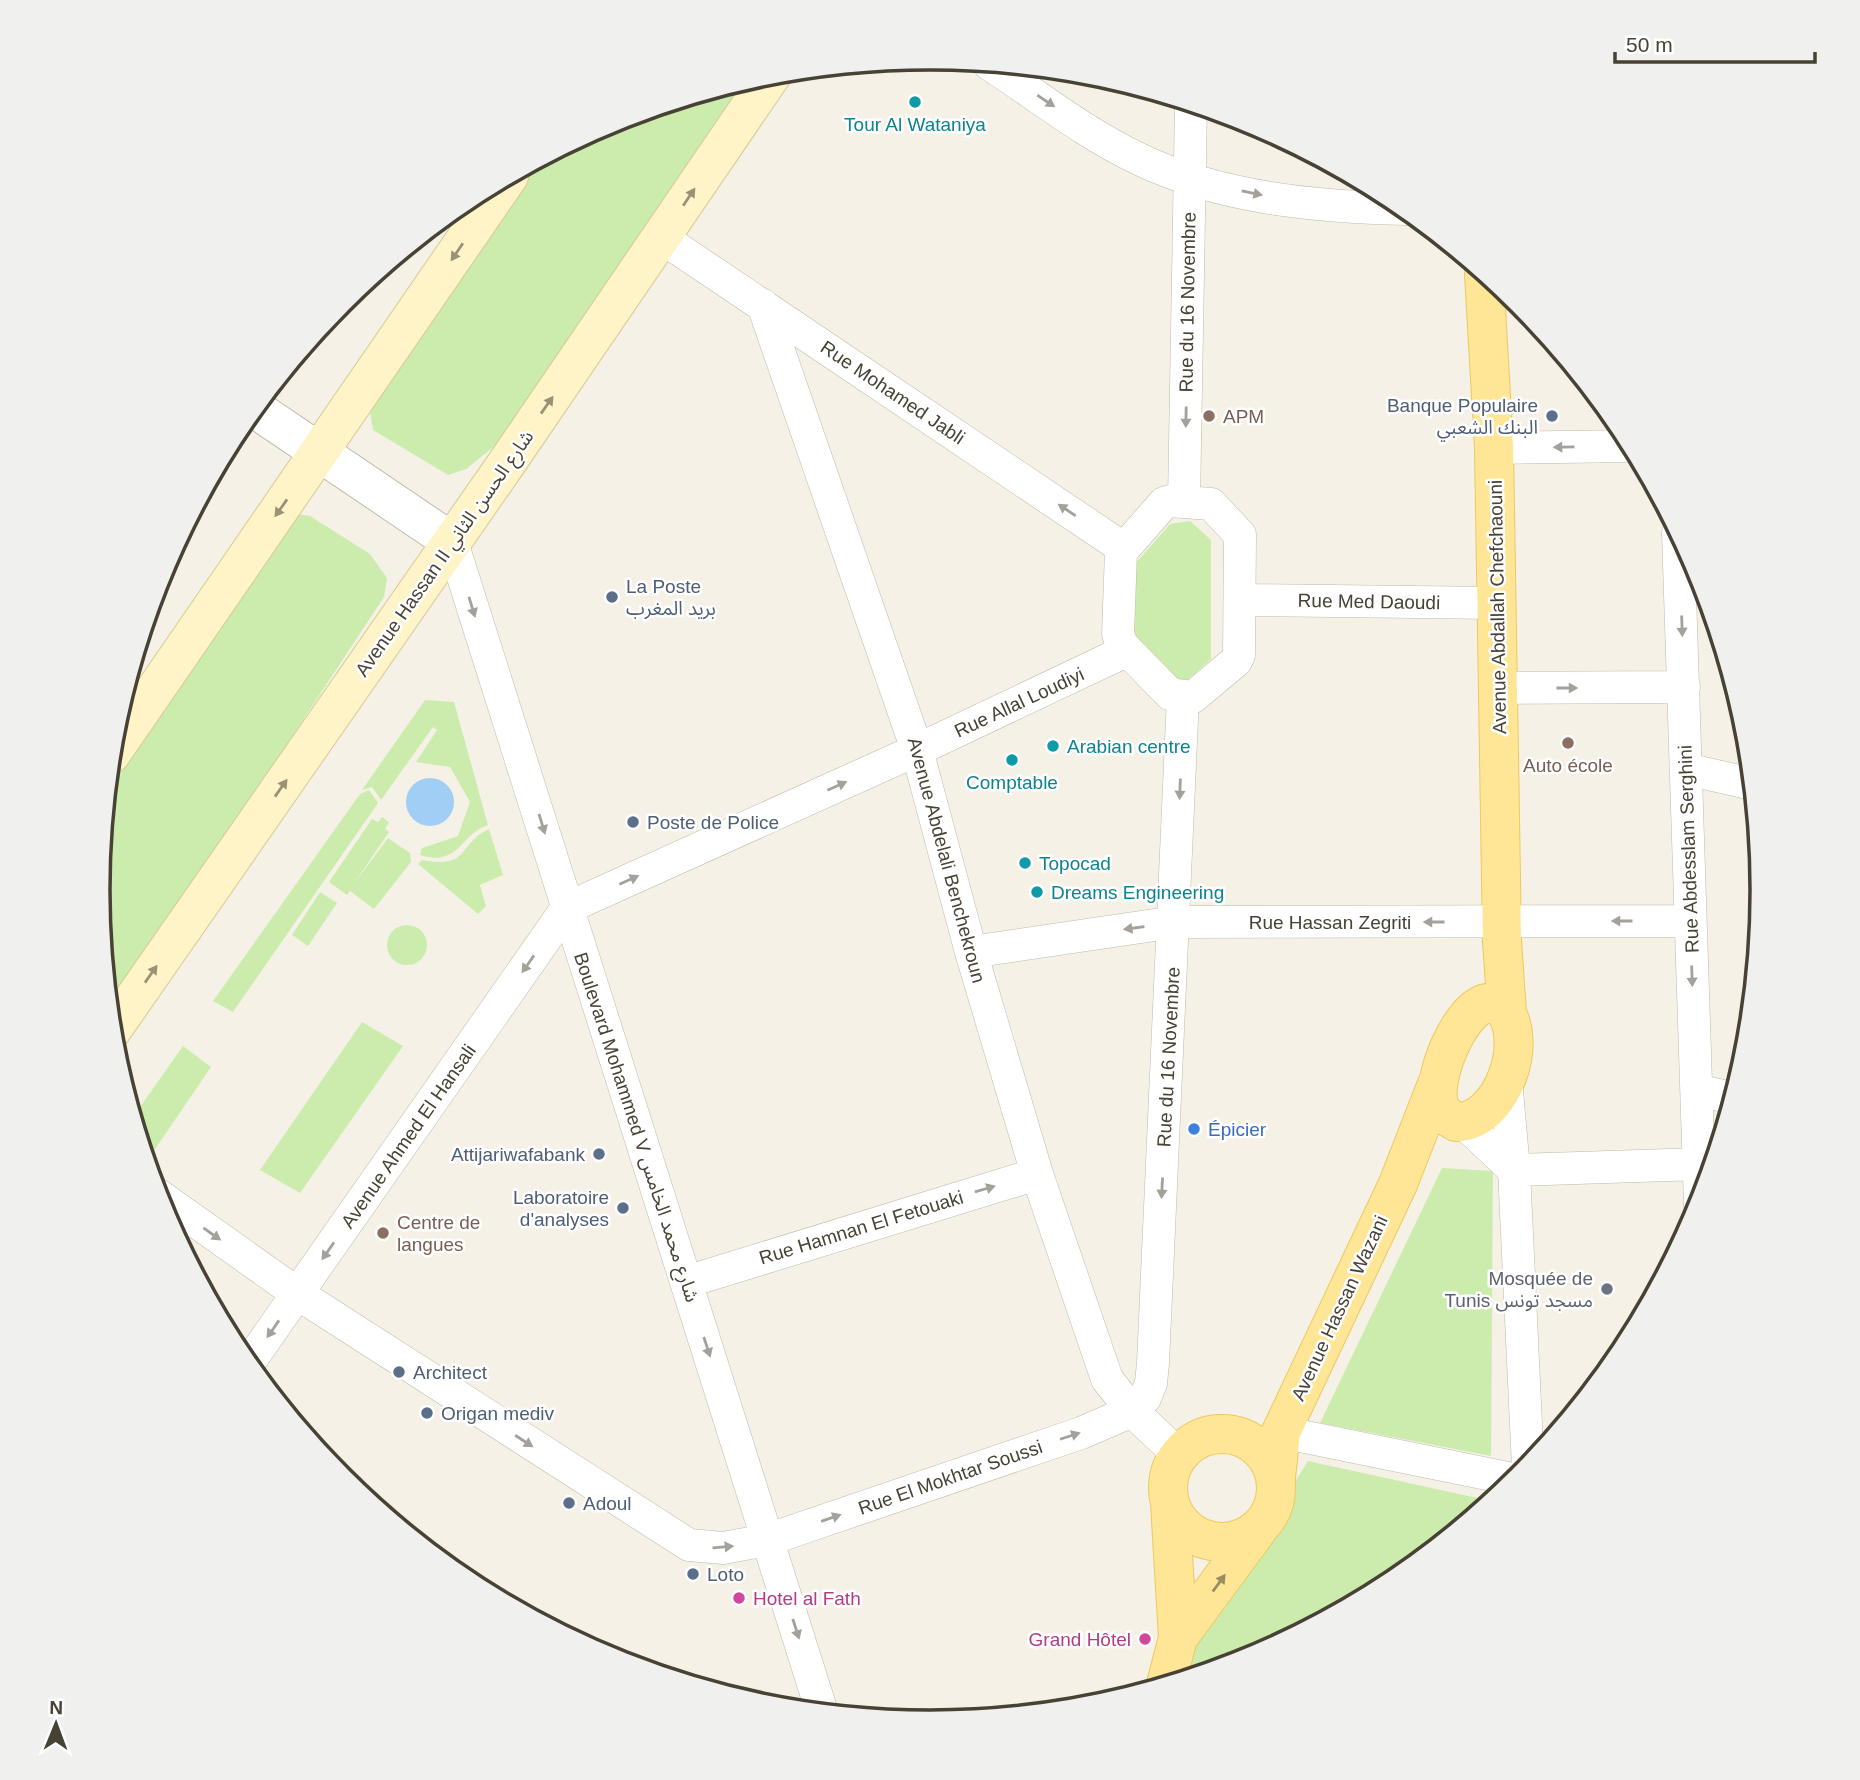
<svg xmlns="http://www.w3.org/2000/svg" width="1860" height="1780" font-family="Arial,'Noto Sans Arabic',sans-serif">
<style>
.green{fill:#ccecad}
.water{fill:#a0cef5}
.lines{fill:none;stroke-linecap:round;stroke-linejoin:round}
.minor-casing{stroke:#c1baa9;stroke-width:33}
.tertiary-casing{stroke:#c1baa9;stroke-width:40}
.secondary-casing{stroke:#d8c994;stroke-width:40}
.primary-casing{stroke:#ecc95e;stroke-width:40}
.minor{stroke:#fff;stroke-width:32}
.tertiary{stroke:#fff;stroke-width:38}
.secondary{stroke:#fff4c7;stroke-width:38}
.primary{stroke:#ffe696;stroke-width:38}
.oneway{fill:#a4a09a}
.oneway2{fill:#9a9277}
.oneway3{fill:#9a8c61}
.culture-dot{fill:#0f9aa8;stroke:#fff;stroke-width:2.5}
.education-dot{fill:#8d6e63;stroke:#fff;stroke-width:2.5}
.service-dot{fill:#5c6f8a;stroke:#fff;stroke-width:2.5}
.shop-dot{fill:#3f7fe0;stroke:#fff;stroke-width:2.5}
.worship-dot{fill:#6b7280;stroke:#fff;stroke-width:2.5}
.hotel-dot{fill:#d1479c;stroke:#fff;stroke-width:2.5}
.labels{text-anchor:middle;stroke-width:5;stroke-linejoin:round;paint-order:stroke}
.culture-label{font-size:19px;fill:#0d838f;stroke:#fff;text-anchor:start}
.street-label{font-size:19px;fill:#484235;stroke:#fff}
.service-label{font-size:19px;fill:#4e5e75;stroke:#fff;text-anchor:start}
.education-label{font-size:19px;fill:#785e54;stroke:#fff;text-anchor:start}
.shop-label{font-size:19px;fill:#366cbe;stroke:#fff;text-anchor:start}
.worship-label{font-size:19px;fill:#5b616d;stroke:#fff;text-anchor:end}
.hotel-label{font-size:19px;fill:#b23c85;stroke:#fff;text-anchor:start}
.rim{fill:none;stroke:#484235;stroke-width:3.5}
</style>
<rect width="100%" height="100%" fill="#f5f1e7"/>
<path class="green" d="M744,81L496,445L466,469L448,475L373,430L369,406L516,172L612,121Z
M292,513L310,516L370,554L387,578L384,597L110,1013L98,890L111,758Z
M1190,521L1211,540V659L1183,684L1134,635V565L1170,524Z
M425,700L454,702L488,825C459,835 460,867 420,855L422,848L458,836L470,802L450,767L416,762L437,730L433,727L381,800L372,787L362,790Z
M369,790L378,803L233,1012L213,1001L360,794Z
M382,817L389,822L385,829L389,832L353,885L388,838L410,853L411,862L374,909L350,891L347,895L329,882L372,819L378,822Z
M489,829L503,875L480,885L486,906L478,914L418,864L422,860C471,869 456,845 489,829Z
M320,892L337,903L308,946L292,935Z
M387 945a20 20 0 1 1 40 0a20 20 0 1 1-40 0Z
M362,1022L403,1046L300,1193L260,1170Z
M183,1046L211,1067L147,1161L133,1117Z
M1442,1168L1493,1171L1491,1456L1320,1423Z
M1308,1461L1491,1501L1392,1582L1248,1659L1168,1683Z"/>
<path class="water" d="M406 802a24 24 0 1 1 48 0a24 24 0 1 1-48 0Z"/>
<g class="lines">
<g class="minor-casing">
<path id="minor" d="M989,64C1038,96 1086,134 1139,159C1220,198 1317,207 1406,209
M662,238L1123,548
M763,305L917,750L971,952L1037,1174L1107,1379L1132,1411L1179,1455
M1494,448L1632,446
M1170,501L1211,504L1240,535L1239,655L1236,661L1193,697L1170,694L1122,645L1118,634L1121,552L1164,503Z
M1184,501L1191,104
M1678,533L1700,1205
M452,542L822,1712
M1240,600L1497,603
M1499,688L1684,687
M1686,769L1752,784
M567,908L917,750L1126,651
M971,952L1175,922L1690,921
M1506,1080L1514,1170L1528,1467
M1697,1090L1732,1098
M1463,1122L1514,1170
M1514,1170L1699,1164
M157,1194L298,1294L689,1545L723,1548L767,1540L1081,1433L1132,1411L1145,1398L1151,1383L1153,1363L1183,697
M686,1282L1037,1174
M248,1364L567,908
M1281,1432L1517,1480"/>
</g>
<g class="tertiary-casing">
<path id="tertiary" d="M254,408L452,542"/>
</g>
<g class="secondary-casing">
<path id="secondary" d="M111,754L509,176
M112,1030L506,464L773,73"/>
</g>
<g class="primary-casing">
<path id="primary" d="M1484,274L1494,448L1502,941L1507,1013
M1487,1003L1502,1007C1531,1039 1502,1123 1456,1122C1449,1118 1443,1114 1440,1107C1429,1081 1460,1008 1487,1003Z
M1168 1488a54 54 0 1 1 108 0a54 54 0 1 1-108 0Z
M1276,1477L1281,1432L1398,1184L1437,1084
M1178,1638L1259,1528
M1166,1684L1178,1638L1170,1503"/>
</g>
<use href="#minor" class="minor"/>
<use href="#tertiary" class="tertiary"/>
<use href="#secondary" class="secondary"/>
<use href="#primary" class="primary"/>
</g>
<defs><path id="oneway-solid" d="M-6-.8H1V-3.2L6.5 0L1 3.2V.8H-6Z" transform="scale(1.75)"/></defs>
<g class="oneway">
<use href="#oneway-solid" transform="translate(1046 101) rotate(34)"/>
<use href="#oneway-solid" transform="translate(1252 193) rotate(12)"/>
<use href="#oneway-solid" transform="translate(1186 417) rotate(91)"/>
<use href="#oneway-solid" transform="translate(1564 447) rotate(179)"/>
<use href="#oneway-solid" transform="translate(1067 510) rotate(-146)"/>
<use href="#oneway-solid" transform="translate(472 607) rotate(73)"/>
<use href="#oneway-solid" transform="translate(1682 626) rotate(88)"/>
<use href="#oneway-solid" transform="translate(1567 688)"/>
<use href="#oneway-solid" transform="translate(837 786) rotate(-24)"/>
<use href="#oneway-solid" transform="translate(1180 789) rotate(92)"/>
<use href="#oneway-solid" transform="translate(542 824) rotate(73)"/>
<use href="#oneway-solid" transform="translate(629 880) rotate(-24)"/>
<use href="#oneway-solid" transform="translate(1622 921) rotate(180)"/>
<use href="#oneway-solid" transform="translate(1434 922) rotate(-180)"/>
<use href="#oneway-solid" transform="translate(1134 928) rotate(172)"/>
<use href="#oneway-solid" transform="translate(528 964) rotate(125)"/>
<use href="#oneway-solid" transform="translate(1692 976) rotate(88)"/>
<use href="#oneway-solid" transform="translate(1162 1188) rotate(93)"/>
<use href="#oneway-solid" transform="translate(985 1189) rotate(-16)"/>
<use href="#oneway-solid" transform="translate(212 1234) rotate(35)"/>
<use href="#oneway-solid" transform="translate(328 1251) rotate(125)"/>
<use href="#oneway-solid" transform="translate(273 1329) rotate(125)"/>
<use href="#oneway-solid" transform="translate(707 1347) rotate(72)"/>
<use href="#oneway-solid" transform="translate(1070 1436) rotate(-18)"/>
<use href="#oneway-solid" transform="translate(524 1441) rotate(33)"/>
<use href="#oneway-solid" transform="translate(831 1518) rotate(-19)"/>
<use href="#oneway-solid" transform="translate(723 1547) rotate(-5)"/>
<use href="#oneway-solid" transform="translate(796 1629) rotate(72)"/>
</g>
<g class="oneway2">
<use href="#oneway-solid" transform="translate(689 197) rotate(-56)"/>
<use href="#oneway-solid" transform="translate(457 252) rotate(124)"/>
<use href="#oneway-solid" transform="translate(547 405) rotate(-55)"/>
<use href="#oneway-solid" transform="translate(281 508) rotate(125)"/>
<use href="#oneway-solid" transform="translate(281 788) rotate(-55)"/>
<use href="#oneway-solid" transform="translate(151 974) rotate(-55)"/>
</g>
<use class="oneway3" href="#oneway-solid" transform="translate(1219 1583) rotate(-54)"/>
<g class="culture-dot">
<circle cx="915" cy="102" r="7"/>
<circle cx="1053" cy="746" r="7"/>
<circle cx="1012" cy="760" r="7"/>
<circle cx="1025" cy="863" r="7"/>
<circle cx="1037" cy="892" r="7"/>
</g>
<g class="education-dot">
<circle cx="1209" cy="416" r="7"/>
<circle cx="1568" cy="743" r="7"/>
<circle cx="383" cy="1233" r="7"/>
</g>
<g class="service-dot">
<circle cx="1552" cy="416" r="7"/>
<circle cx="612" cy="597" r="7"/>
<circle cx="633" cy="822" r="7"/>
<circle cx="599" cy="1154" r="7"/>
<circle cx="623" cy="1208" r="7"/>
<circle cx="399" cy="1372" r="7"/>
<circle cx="427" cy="1413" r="7"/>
<circle cx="569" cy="1503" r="7"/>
<circle cx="693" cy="1574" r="7"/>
</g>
<circle class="shop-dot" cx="1194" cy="1129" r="7"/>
<circle class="worship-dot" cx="1607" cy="1289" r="7"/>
<g class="hotel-dot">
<circle cx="739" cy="1598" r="7"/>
<circle cx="1145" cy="1639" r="7"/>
</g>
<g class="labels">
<g class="culture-label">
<text x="915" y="131" text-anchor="middle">Tour Al Wataniya</text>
<text x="1067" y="753">Arabian centre</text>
<text x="1012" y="789" text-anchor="middle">Comptable</text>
<text x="1039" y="870">Topocad</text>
<text x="1051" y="899">Dreams Engineering</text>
</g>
<g class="street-label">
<text transform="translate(1187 302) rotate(-89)" y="7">Rue du 16 Novembre</text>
<text transform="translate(893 392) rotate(34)" y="7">Rue Mohamed Jabli</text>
<text transform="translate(444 553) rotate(-55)" y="7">Avenue Hassan II شارع الحسن الثاني</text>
<text transform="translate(1369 601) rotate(1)" y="7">Rue Med Daoudi</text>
<text transform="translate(1497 607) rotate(-91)" y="7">Avenue Abdallah Chefchaouni</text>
<text transform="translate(1019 702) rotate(-25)" y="7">Rue Allal Loudiyi</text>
<text transform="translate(1688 849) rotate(-92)" y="7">Rue Abdesslam Serghini</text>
<text transform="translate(947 860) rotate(75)" y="7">Avenue Abdelali Benchekroun</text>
<text x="1330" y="929">Rue Hassan Zegriti</text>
<text transform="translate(1168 1057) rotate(-87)" y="7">Rue du 16 Novembre</text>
<text transform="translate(637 1127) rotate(72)" y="7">Boulevard Mohammed V شارع محمد الخامس</text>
<text transform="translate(408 1136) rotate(-55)" y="7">Avenue Ahmed El Hansali</text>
<text transform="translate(861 1227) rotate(-17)" y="7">Rue Hamnan El Fetouaki</text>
<text transform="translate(1339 1308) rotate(-65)" y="7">Avenue Hassan Wazani</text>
<text transform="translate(950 1477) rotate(-19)" y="7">Rue El Mokhtar Soussi</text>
</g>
<g class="service-label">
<text x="1538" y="412" text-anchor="end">Banque Populaire<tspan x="1538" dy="22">البنك الشعبي</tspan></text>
<text x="626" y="593">La Poste<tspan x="626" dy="22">بريد المغرب</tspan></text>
<text x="647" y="829">Poste de Police</text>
<text x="585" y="1161" text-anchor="end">Attijariwafabank</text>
<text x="609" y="1204" text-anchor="end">Laboratoire<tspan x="609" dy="22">d'analyses</tspan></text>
<text x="413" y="1379">Architect</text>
<text x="441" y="1420">Origan mediv</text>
<text x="583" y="1510">Adoul</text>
<text x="707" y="1581">Loto</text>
</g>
<g class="education-label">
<text x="1223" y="423">APM</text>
<text x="1568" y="772" text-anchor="middle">Auto école</text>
<text x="397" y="1229">Centre de<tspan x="397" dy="22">langues</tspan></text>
</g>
<g class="shop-label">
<text x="1208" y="1136">Épicier</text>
</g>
<g class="worship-label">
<text x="1593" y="1285">Mosquée de<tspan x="1593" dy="22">Tunis مسجد تونس</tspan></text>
</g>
<g class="hotel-label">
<text x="753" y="1605">Hotel al Fath</text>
<text x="1131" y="1646" text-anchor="end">Grand Hôtel</text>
</g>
</g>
<path d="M0 0H1860V1780H0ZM110 890a820 820 0 1 1 1640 0a820 820 0 1 1-1640 0Z" fill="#f0f0ef" fill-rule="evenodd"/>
<path class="rim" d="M110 890a820 820 0 1 1 1640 0a820 820 0 1 1-1640 0Z"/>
<g transform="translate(56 1724) rotate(1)" stroke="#ffffff" stroke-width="5" paint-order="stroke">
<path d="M0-5L12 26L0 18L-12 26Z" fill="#484235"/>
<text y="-10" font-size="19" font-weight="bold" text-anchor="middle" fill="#484235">N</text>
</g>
<path d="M1615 52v10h200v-10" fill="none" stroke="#484235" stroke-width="3.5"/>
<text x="1626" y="52" font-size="21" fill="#484235" stroke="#ffffff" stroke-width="5" paint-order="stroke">50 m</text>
</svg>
